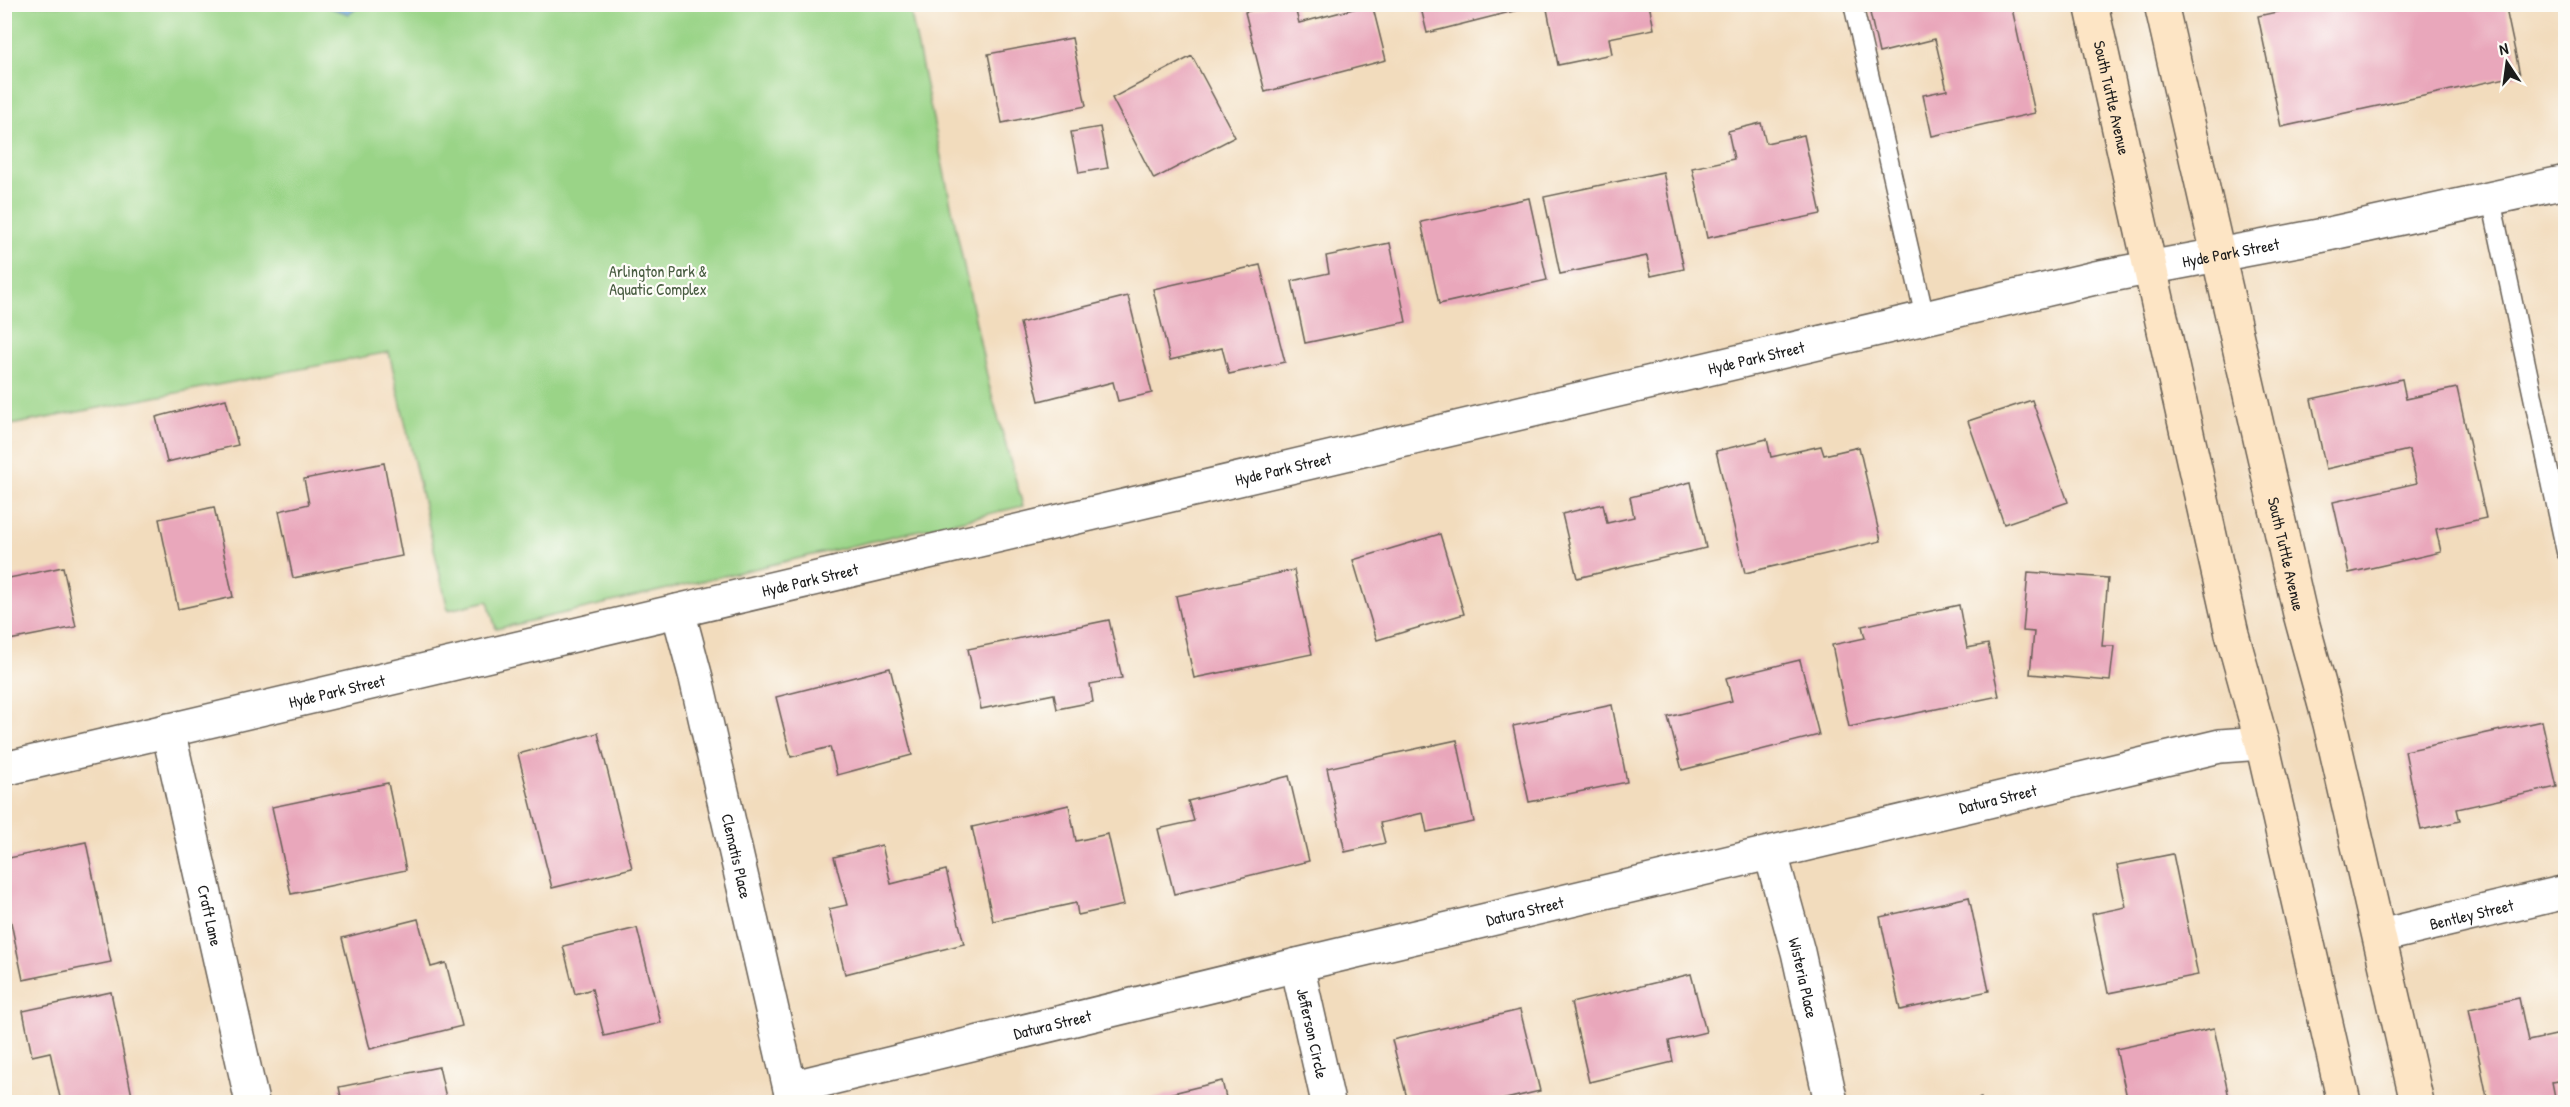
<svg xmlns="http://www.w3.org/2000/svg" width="2570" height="1107" font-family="'Patrick Hand',sans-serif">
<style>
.green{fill:#9ad487;stroke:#5b7852;stroke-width:1.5}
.water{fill:#6aa8dc;stroke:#43627c;stroke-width:1.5}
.building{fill:#e9a7bb}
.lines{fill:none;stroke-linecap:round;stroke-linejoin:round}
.lane-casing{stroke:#675f54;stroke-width:21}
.street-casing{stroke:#675f54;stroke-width:36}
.secondary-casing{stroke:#675f54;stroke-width:36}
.lane{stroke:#fff;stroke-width:18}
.street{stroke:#fff;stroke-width:33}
.secondary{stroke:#fde5c5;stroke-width:33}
.labels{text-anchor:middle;stroke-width:4.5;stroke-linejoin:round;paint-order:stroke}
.street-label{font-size:16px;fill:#1c1c1c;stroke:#fdfcf7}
.park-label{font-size:16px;fill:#485c41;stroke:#fdfcf7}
</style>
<rect width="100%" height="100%" fill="#fdfcf7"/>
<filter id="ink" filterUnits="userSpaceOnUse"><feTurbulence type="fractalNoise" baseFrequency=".0167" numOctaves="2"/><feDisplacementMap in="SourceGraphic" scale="12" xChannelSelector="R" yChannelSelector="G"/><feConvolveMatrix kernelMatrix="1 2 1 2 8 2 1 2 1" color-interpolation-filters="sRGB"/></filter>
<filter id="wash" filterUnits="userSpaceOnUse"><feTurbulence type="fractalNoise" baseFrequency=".008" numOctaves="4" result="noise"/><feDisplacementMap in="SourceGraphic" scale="24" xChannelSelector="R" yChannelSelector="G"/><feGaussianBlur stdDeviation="1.35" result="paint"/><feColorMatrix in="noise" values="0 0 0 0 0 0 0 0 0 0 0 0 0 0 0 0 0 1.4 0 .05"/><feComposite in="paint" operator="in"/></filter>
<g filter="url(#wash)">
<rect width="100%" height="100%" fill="#f2dcbd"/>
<path class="green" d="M4,5H909L989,385L1023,506L496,629L488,601L448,610L389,352L5,426Z"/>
<path class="water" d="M322,5H361L349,14Z"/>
<g id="blocks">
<path class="building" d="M1275,4H1294L1299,23L1372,4L1386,60L1265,92L1245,12Z
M1420,4H1525L1526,8L1427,33Z
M1546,4H1649L1654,29L1609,38L1612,54L1558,65Z
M1868,4H2011L2035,113L1932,136L1923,95L1947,90L1935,39L1879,53Z
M2313,4H2505L2520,75L2281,127L2258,16Z
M1072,38L1086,106L1002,123L988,54Z
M1192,56L1235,137L1154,179L1112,98Z
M1761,123L1766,143L1804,135L1821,214L1707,238L1692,168L1734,159L1728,131Z
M1100,127L1108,168L1079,173L1071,132Z
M1663,172L1684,269L1651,276L1647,256L1560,274L1544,197Z
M1529,198L1547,280L1439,304L1421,222Z
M1390,243L1406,322L1305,343L1292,281L1329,273L1326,256Z
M1260,265L1285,362L1229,374L1222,348L1170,360L1153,289Z
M1128,296L1152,393L1118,401L1113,382L1039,401L1020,323Z
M2402,379L2406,399L2457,388L2486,518L2436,529L2441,552L2349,573L2333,502L2417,483L2409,450L2326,469L2311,399Z
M226,399L238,445L167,462L156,417Z
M2032,400L2068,502L2004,524L1968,421Z
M1767,439L1771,457L1821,446L1824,455L1859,447L1881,541L1745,573L1716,451Z
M384,463L402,556L293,578L279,511L309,504L304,479Z
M1691,482L1706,548L1577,578L1562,514L1603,504L1607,523L1634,517L1630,497Z
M214,507L233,597L178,609L159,519Z
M1440,534L1464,614L1377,640L1353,560Z
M63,567L76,627L4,641V579Z
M1294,570L1312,654L1194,678L1176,596Z
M2028,572L2108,578L2102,646H2114L2110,681L2030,674L2034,632L2023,631Z
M1959,605L1967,648L1988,644L1999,696L1849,727L1832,645L1865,638L1862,626Z
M1109,620L1122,678L1090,684L1093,702L1057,709L1054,694L981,709L968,649Z
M1800,660L1819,735L1682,770L1668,717L1732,701L1726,678Z
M890,668L912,755L837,775L830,747L791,757L776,697Z
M1612,705L1627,782L1529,802L1513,726Z
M2542,721L2557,787L2457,809L2460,821L2421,830L2405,751Z
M598,733L632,868L552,888L518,754Z
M1457,740L1474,822L1427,832L1423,813L1380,823L1385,843L1345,852L1327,768Z
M1289,776L1309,861L1174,894L1158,829L1194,821L1188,801Z
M388,783L406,870L291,894L272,807Z
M1069,805L1076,841L1108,834L1124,905L1078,915L1076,903L993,921L972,827Z
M86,842L111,962L23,980L4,889V859Z
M882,845L891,884L946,870L964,944L845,974L829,909L847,905L834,857Z
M2173,854L2198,975L2108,993L2092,914L2126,907L2117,865Z
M1969,897L1989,991L1900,1010L1880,917Z
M418,919L431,967L446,963L462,1026L370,1049L342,938Z
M637,928L661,1023L604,1036L592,989L575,994L563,946Z
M1691,974L1706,1032L1669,1041L1673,1062L1589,1082L1571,1003Z
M111,992L133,1101L61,1102L50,1052L32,1056L23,1011Z
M2519,998L2528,1041L2565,1033L2566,1080L2552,1082L2556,1102H2488L2469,1009Z
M1520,1010L1540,1091L1493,1102H1408L1392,1040Z
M2214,1028L2230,1102H2128L2116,1049Z
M439,1067L447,1102H342L339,1087Z
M1222,1081L1227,1102H1136Z
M687,1096L688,1102H662V1101Z
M1981,1098L1982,1102H1966Z"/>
</g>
</g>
<g filter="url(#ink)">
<use href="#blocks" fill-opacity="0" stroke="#675f54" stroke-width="1.5"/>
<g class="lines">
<g class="lane-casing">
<path id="lane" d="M1853,4L1925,318
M2491,199L2566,552"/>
</g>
<g class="street-casing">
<g id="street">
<path id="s1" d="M678,611L696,678L793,1102"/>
<path id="s2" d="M168,730L252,1102"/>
<path id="s3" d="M4,769L2095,278L2324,235L2566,182"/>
<path id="s4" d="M1771,854L1798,952L1831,1102"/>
<path id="s5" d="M2380,936L2566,892"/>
<path id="s6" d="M1297,965L1328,1102"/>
<path id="s7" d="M790,1088L1297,965L2220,746L2262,743"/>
</g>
</g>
<g class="secondary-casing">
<g id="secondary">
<path id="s8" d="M2091,4L2232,634L2262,743L2344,1102"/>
<path id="s9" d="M2161,4L2300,614L2330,724L2417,1102"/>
</g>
</g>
<use href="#lane" class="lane"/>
<use href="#street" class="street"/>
<use href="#secondary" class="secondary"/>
</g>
</g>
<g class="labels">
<g class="street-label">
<text dy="6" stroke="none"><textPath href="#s8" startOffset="96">South Tuttle Avenue</textPath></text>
<text dy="6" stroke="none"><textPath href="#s3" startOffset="2286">Hyde Park Street</textPath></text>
<text dy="6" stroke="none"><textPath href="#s3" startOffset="1800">Hyde Park Street</textPath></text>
<text dy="6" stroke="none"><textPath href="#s3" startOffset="1314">Hyde Park Street</textPath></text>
<text dy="6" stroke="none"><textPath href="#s9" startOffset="564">South Tuttle Avenue</textPath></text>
<text dy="6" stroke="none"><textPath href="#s3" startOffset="828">Hyde Park Street</textPath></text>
<text dy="6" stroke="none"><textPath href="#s3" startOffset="342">Hyde Park Street</textPath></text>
<text dy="6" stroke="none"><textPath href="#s7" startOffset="1242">Datura Street</textPath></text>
<text dy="6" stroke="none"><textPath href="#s1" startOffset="252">Clematis Place</textPath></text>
<text dy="6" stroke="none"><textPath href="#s7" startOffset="756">Datura Street</textPath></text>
<text dy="6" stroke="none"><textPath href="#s5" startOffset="94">Bentley Street</textPath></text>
<text dy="6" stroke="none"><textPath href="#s2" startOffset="190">Craft Lane</textPath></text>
<text dy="6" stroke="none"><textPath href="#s4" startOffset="128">Wisteria Place</textPath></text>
<text dy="6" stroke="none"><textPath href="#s7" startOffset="270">Datura Street</textPath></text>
<text dy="6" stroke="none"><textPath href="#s6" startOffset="70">Jefferson Circle</textPath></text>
</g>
<g class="park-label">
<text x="658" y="277">Arlington Park &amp;<tspan x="658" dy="18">Aquatic Complex</tspan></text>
</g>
</g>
<rect width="2570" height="1107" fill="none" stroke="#fdfcf7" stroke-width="24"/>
<g transform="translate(2507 63) rotate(347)" stroke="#fdfcf7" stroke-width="4.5" paint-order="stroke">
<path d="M0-4.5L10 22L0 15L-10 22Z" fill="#1c1c1c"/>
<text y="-9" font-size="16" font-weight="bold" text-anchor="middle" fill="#1c1c1c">N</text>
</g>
</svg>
